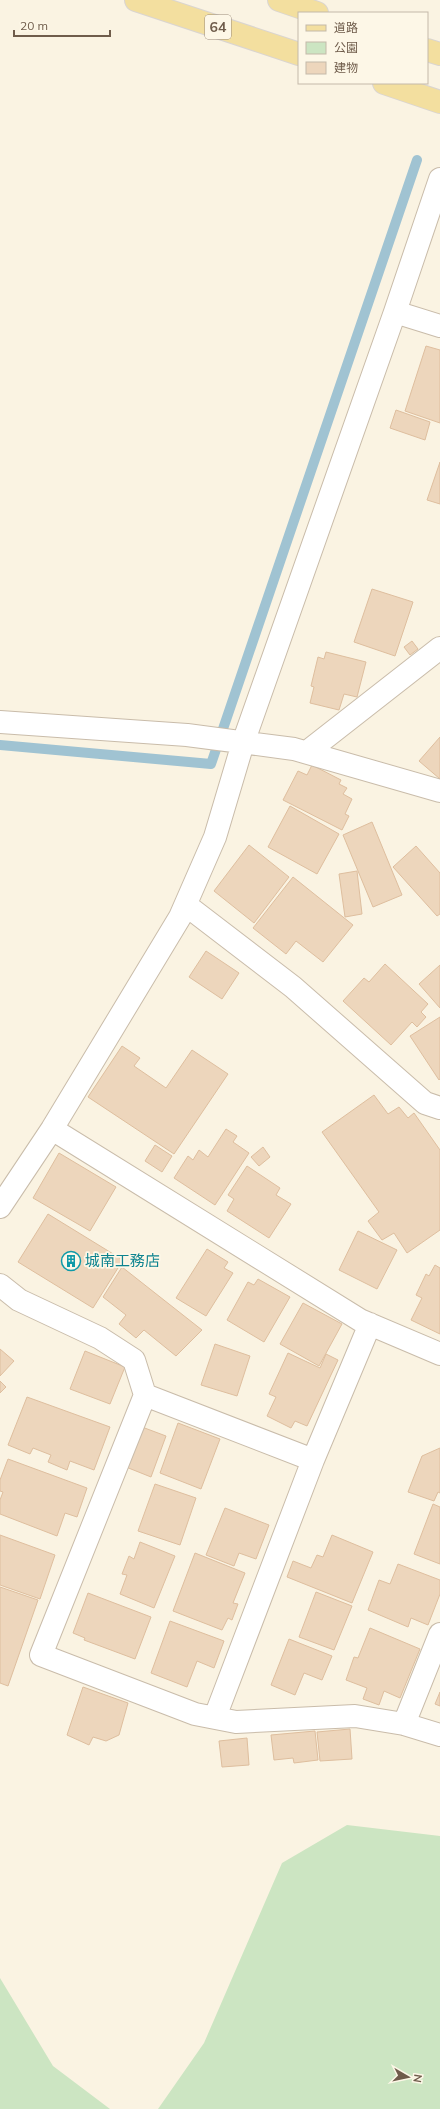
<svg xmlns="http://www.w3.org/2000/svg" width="440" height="2109" font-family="Mulish,'Noto Sans JP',sans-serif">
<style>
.green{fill:#cce5c2}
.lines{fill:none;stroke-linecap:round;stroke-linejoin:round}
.stream{stroke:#a0c3d2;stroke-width:10}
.building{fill:#edd6bc;stroke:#debe9e}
.minor-casing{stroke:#c9bcaa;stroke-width:24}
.primary-casing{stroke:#dad5d0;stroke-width:24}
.minor{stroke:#fff;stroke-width:22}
.primary{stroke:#f3df9f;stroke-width:22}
.labels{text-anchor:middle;stroke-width:3.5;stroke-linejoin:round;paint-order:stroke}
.shield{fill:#fdf7e7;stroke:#9a8a7a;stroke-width:1}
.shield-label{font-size:14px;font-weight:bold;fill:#6f5c4b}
.culture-label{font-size:15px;fill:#0d838f;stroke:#fdf7e7;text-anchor:start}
</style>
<rect width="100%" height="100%" fill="#faf3e2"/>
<path class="green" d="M347,1825L440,1836V2109H158L204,2043L282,1863Z
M0,1978L53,2066L110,2109H0Z"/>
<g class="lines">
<path class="stream" d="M0,745L211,764L417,160"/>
</g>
<path class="building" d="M426,346L440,350V423L405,411Z
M396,410L430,422L425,440L390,428Z
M440,462V504L427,500Z
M372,589L413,602L395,656L354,642Z
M412,641L418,649L410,655L404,647Z
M326,652L366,662L357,697L344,694L339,710L310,703L314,687L311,686L318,657L324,659Z
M440,737V779L419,761Z
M312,765L341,780L339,784L347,788L343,794L352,799L345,814L349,816L342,830L283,800L298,771L307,775Z
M290,806L339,834L317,874L268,847Z
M372,822L402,895L373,907L343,835Z
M249,845L289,877L254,923L214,891Z
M416,846L440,873V914L437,916L393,867Z
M357,871L362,914L345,917L339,874Z
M293,877L353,925L323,962L296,941L286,954L253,928Z
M206,951L239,973L222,999L189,977Z
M385,964L428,1004L421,1012L426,1017L417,1027L412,1022L391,1045L343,1001L364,978L369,982Z
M440,965V1008L419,984Z
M440,1017V1079L439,1080L410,1036Z
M122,1046L140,1058L134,1066L166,1088L192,1050L228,1074L174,1154L88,1097Z
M374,1095L388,1114L399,1107L408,1118L414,1113L440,1150V1230L407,1253L394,1233L382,1240L368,1221L379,1212L322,1132Z
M226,1129L237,1136L233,1142L249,1153L215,1205L174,1178L188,1156L193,1160L199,1150L208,1157Z
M155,1145L172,1156L162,1172L145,1161Z
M263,1147L270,1157L259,1166L251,1157Z
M59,1153L116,1187L90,1231L33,1198Z
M247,1166L280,1188L276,1195L291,1204L269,1238L227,1211L234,1199L228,1195Z
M48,1214L123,1260L93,1308L18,1262Z
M358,1231L397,1250L377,1289L339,1270Z
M207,1249L228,1262L224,1268L233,1273L206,1316L176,1298Z
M435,1265L440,1268V1334L411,1320L422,1298L416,1295L426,1274L429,1276Z
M122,1267L202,1330L176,1356L144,1330L136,1338L119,1324L126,1315L103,1297Z
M258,1279L290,1297L264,1342L227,1320L248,1282L254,1285Z
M303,1303L342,1324L319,1366L280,1344Z
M215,1344L250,1356L237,1396L201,1385Z
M0,1349L14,1361L0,1376Z
M85,1351L125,1367L110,1404L70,1389Z
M288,1353L320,1368L326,1354L338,1360L307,1426L295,1421L291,1428L267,1416L276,1397L269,1394Z
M0,1381L6,1387L0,1393Z
M27,1397L110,1427L94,1470L70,1461L67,1470L48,1462L51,1455L33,1448L30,1454L8,1445Z
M178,1423L220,1439L201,1489L160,1473Z
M142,1427L166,1436L151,1477L126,1467Z
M440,1448V1493L438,1492L434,1501L408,1492L422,1456Z
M8,1459L87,1488L77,1517L65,1513L57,1536L0,1514V1500L3,1492L0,1491V1480Z
M155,1484L196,1498L180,1545L138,1531Z
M433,1504L440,1507V1564L414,1554Z
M225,1508L269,1525L256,1559L239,1553L234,1566L206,1555Z
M0,1535L55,1555L40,1599L0,1585Z
M332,1535L373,1552L352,1603L287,1577L293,1561L311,1568L317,1555L323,1557Z
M140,1542L175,1556L154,1608L120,1594L127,1575L122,1574L129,1556L134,1559Z
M195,1553L245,1573L233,1603L238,1604L232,1620L228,1618L222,1630L173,1611Z
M398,1564L440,1580V1594L428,1625L411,1618L408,1627L368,1610L379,1580L390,1584Z
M0,1587L38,1600L8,1686L0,1683Z
M316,1592L352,1606L334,1650L299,1637Z
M88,1593L151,1617L135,1659L84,1640L85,1638L73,1633Z
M170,1621L224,1641L214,1668L197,1661L187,1687L151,1673Z
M370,1628L420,1649L400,1698L384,1691L379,1705L363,1699L367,1688L346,1680L354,1657L358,1658Z
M289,1639L332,1656L322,1680L304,1673L295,1695L271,1685Z
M83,1687L128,1703L119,1735L106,1741L93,1737L89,1745L67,1735Z
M440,1692V1706L435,1704Z
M350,1729L352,1759L320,1761L317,1732Z
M315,1731L318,1760L294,1763L293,1758L274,1760L271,1735Z
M247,1738L249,1765L222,1767L219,1741Z"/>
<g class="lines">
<g class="minor-casing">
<path id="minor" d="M395,312L440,326
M0,722L187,735L294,749L440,791
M307,752L440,648
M186,905L293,987L425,1103L440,1108
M52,1129L360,1320L440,1354
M0,1207L52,1129L180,917L215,837L243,743L395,312L440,179
M0,1285L19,1300L100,1338L134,1360L145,1395
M313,1460L145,1395L41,1655L195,1714L236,1722L355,1716L404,1724L440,1735
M215,1717L313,1460L370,1324
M404,1724L440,1634"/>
</g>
<g class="primary-casing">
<path id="primary" d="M136,0L299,54
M279,0L317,13
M427,50L440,54
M384,83L440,102"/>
</g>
<use href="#minor" class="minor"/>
<use href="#primary" class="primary"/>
</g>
<defs>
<g id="building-ring" transform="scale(1)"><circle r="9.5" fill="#fdf7e7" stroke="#0f9aa8" stroke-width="1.5"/><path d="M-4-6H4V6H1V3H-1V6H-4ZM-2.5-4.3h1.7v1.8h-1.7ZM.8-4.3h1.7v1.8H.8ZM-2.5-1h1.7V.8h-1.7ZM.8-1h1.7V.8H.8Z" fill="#0f9aa8"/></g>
</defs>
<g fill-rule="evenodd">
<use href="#building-ring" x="71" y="1261"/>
</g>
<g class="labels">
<rect class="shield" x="205" y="15" width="26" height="24" rx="3"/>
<g class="shield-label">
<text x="218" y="32">64</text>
</g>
<g class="culture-label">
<text x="85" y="1266">城南工務店</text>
</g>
</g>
<rect x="298" y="12" width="130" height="72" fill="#fdf7e7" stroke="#c4b9a9"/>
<rect x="306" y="25" width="20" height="6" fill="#f3df9f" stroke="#c4b9a9"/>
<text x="334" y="32" font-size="12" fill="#6f5c4b">道路</text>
<rect x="306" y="42" width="20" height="12" fill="#cce5c2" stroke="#c4b9a9"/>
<text x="334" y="52" font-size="12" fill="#6f5c4b">公園</text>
<rect x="306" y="62" width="20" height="12" fill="#edd6bc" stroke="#c4b9a9"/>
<text x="334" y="72" font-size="12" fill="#6f5c4b">建物</text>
<g transform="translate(408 2077) rotate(99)" stroke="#fdf7e7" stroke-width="3" paint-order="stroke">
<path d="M0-3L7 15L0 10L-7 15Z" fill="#6f5c4b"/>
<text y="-6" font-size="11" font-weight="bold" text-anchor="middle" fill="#6f5c4b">N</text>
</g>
<path d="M14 30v6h96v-6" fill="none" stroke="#6f5c4b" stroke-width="2"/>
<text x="20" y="30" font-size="12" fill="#6f5c4b" stroke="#fdf7e7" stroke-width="3" paint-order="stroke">20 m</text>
</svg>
